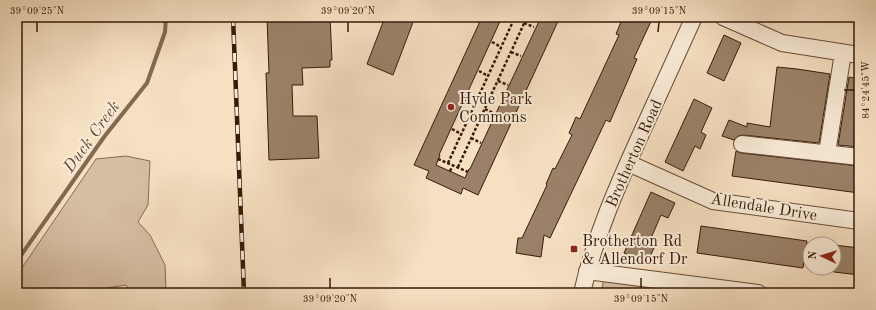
<svg xmlns="http://www.w3.org/2000/svg" width="876" height="310" font-family="'Old Standard TT',serif">
<style>
.green{fill:#d6bea3;stroke:#876c56}
.lines{fill:none;stroke-linecap:round;stroke-linejoin:round}
.stream{stroke:#836952;stroke-width:4}
.building{fill:#9b8169;stroke:#381a09}
.minor-casing{stroke:#684c37;stroke-width:18}
.path{stroke:#381a09;stroke-width:2.5;stroke-dasharray:3 2;stroke-linecap:butt}
.minor{stroke:#f9ebd7;stroke-width:16}
.rail-casing{stroke:#381a09;stroke-width:4.5}
.rail{stroke:#f9ebd7;stroke-width:3;stroke-dasharray:9;stroke-linecap:butt}
.ticks{fill:none;stroke:#381a09;stroke-width:1.5}
.poi-dot{fill:#8f2418;stroke:#f9ebd7;stroke-width:1.5}
.labels{text-anchor:middle;stroke-width:4;stroke-linejoin:round;paint-order:stroke}
.poi-label{font-size:16px;fill:#381a09;stroke:#f9ebd7;text-anchor:start}
.street-label{font-size:16px;fill:#381a09;stroke:#f9ebd7}
.water-label{font-size:17px;font-style:italic;fill:#644834;stroke:#f9ebd7}
.neatline{fill:none;stroke:#381a09;stroke-width:1.5}
.ticks-label{font-size:10px;text-anchor:middle;fill:#381a09}
</style>
<rect width="100%" height="100%" fill="#f6e0c2"/>
<filter id="stains"><feTurbulence type="fractalNoise" baseFrequency=".005" numOctaves="4"/><feColorMatrix values="0 0 0 0 .2 0 0 0 0 .09 0 0 0 0 .02 0 0 0 .5 -.17"/></filter>
<radialGradient id="worn" r=".72"><stop offset=".6" stop-color="#630" stop-opacity="0"/><stop offset="1" stop-color="#630" stop-opacity=".3"/></radialGradient>
<path class="green" d="M126,156L150,161L148,205L138,222L150,235L165,265L166,293H132L126,285L100,289L94,293H17V275L96,159Z
M604,279L704,293H601Z"/>
<g class="lines">
<path class="stream" d="M17,261L104,137L147,83L165,32L166,17"/>
</g>
<path class="building" d="M267,17H330L332,60H330V67L302,68L303,85H292L293,116H317L319,158L269,160L266,73H269Z
M385,17H415L393,75L367,64Z
M482,17H502L439,155H440L436,165L465,178L469,169H470L541,17H560L478,195L463,188L461,194L426,178L429,171L414,165Z
M623,17H653L634,58L637,59L610,122L606,120L550,238L544,235L541,257L516,253L518,238H522L547,185L546,184L553,168L555,169L572,135L569,133L576,117L580,119L619,35L616,34Z
M724,35L741,43L724,81L707,73Z
M777,67L797,69L830,74L819,143L743,135L738,136L734,140L722,136L729,120L747,127V123L770,127Z
M849,77L859,79V147L838,145Z
M694,99L712,108L701,132L706,135L700,149L695,146L683,171L665,162Z
M736,151L741,153L859,166V193L732,176Z
M651,192L675,203L668,218L661,215L648,245L654,248L647,263L624,253Z
M701,226L807,241L803,268L697,253Z
M834,245L859,248V275L834,272Z"/>
<g class="lines">
<g class="minor-casing">
<path id="minor" d="M723,17L782,43L859,55
M742,144L859,157
M827,153L843,53
M628,163L713,201L859,221
M587,271L758,293
M582,293C594,239 617,187 640,136C658,96 676,57 694,17"/>
</g>
<path class="path" d="M524,23L534,27
M492,42L501,47
M511,52L521,56
M479,71L488,76
M498,81L508,85
M465,100L474,105
M485,109L495,114
M452,129L461,134
M471,138L481,143
M438,159L468,172
M448,163L515,17
M458,167L527,17
M450,171L453,165"/>
<use href="#minor" class="minor"/>
<g class="rail-casing">
<path id="rail" d="M233,17L244,293"/>
</g>
<use href="#rail" class="rail"/>
</g>
<path class="ticks" d="M37,32V22M348,32V22M658,32L659,22M844,90H854M330,288V278M641,288V278"/>
<g class="poi-dot">
<circle cx="451" cy="107" r="4"/>
<rect x="570" y="245" width="8" height="8" rx="2"/>
</g>
<g class="labels">
<g class="poi-label">
<text x="459" y="104">Hyde Park<tspan x="459" dy="18">Commons</tspan></text>
<text x="582" y="246">Brotherton Rd<tspan x="582" dy="18">&amp; Allendorf Dr</tspan></text>
</g>
<g class="street-label">
<text transform="translate(633 153) rotate(-66)" y="6">Brotherton Road</text>
<text transform="translate(764 206) rotate(9)" y="6">Allendale Drive</text>
</g>
<g class="water-label">
<text transform="translate(91 136) rotate(-54)" y="6">Duck Creek</text>
</g>
</g>
<rect width="876" height="310" fill="none" stroke="#f6e0c2" stroke-width="44"/>
<g transform="translate(822 256) rotate(274)"><circle r="19" fill="#f9ebd7" stroke="#ac9785"/>
<path d="M0-3L7 15L0 10L-7 15Z" fill="#8f2418"/>
<text y="-6" font-size="11" font-weight="bold" text-anchor="middle" fill="#381a09">N</text>
</g>
<rect x="22" y="22" width="832" height="266" class="neatline"/>
<g class="ticks-label">
<text x="37" y="14">39°09'25"N</text>
<text x="348" y="14">39°09'20"N</text>
<text x="659" y="14">39°09'15"N</text>
<text transform="translate(865 90) rotate(-90)" y="4">84°24'45"W</text>
<text x="330" y="302">39°09'20"N</text>
<text x="641" y="302">39°09'15"N</text>
</g>
<rect width="100%" height="100%" filter="url(#stains)"/>
<rect width="100%" height="100%" fill="url(#worn)"/>
</svg>
